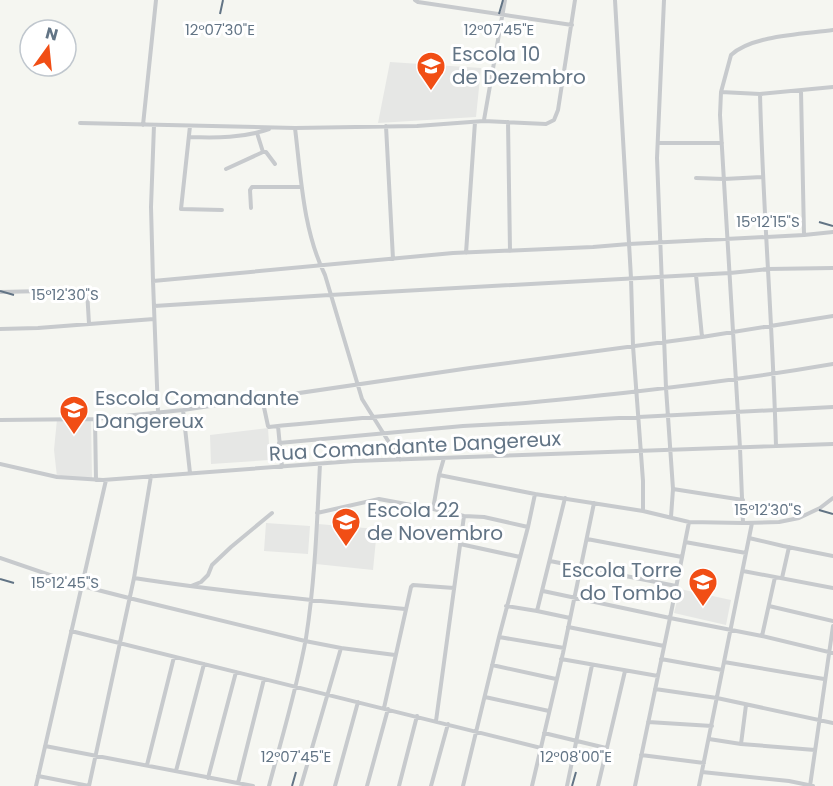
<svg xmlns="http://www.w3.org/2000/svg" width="833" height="786" font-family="Poppins,sans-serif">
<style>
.built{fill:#e6e7e5}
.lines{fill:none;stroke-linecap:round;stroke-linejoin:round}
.minor{stroke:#c7cacd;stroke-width:4}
.ticks{fill:none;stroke:#627485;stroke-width:2}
.labels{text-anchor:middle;stroke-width:6;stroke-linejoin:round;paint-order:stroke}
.poi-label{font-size:20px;fill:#627485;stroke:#fff;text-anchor:start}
.street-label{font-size:20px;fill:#627485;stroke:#fff}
.ticks-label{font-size:15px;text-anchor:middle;fill:#627485;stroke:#fff;stroke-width:6;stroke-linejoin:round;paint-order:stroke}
</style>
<rect width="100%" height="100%" fill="#f5f6f1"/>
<path class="built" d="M390,62L481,68L476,117L378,123Z
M57,419H91L92,479L57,477L54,450Z
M268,428L270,460L211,464L210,435Z
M266,523L310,526L308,554L264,551Z
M318,524L377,529L373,570L316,564Z
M680,589L731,600L726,625L674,613Z"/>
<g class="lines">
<path class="minor" d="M415,0L418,2L572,25
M615,0L631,278L633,346L643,481V511
M664,0L657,158L666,388L673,489L671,517
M801,91L804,235
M721,92L760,94L833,87
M760,94C763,211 773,328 776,446
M484,120L505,0
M508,122L510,251
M80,123L295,128
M143,125L156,0
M154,125L151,207L153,281L158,412
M190,126L181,209L222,210
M386,126L393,259
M189,137C216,138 244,138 269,129
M658,143H722
M263,152H266L275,164
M226,169L263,152L257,133
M696,178L724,179L762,177
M251,208L250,190L252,187H302
M466,253L475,122
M696,275L702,337
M153,281L453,253L593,247L629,244L804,235L833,232
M0,292L87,290L89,324
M154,306L330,295L730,273L768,269L833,268
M0,329L38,328L154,319
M262,398L268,426L269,427C457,408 647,396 833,364
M183,410L190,473
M95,419L96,480
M0,420L95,419L183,410L470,368L702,337L833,316
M278,426L282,467
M279,443L463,426L833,407
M400,460L362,399L325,275C303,230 301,177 295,128L417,126L484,121L546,124L554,120L558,110L575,0
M0,464L57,477L103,480L354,461L833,444
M439,475L535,494L643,511L689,522L743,523L779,522L799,518L820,508L833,498
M673,489L743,500
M433,509L439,475L444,458
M317,513L379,499L433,509L464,516L484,517L528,527
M743,523L740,448L720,115L721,92L731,55C752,35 805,34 833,30
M749,538L783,546L833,556
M587,539L682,557
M685,542L746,553
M460,544L520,557
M0,558L82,586L129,598L305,641L341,648L395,655
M550,561L676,586
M743,571L833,588
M134,578C224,592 315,601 405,609
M782,578L789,547
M191,586L201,582L208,575L212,565L231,547L272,513
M543,591L670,618L762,636L833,653
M506,606L537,611L565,498
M769,606L833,621
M537,611L570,618
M568,627L664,646
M71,631L541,748
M762,636L775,577
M499,637L564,648
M561,659L658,676
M661,659L722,670
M724,662L824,679
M492,665L556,679
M655,689L717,698L833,723
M485,697L549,711
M384,708L411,587L413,585L454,588
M436,721L464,516
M648,722L712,726
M544,733L606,748
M709,739L741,744L815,750
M741,744L746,705
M45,746L253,786
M641,755L704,763
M147,765L174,657
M176,771L204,664
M702,772L789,781L813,786
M38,776L89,786
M208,778L236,672
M238,783L264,679
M36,786L106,480
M89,786L134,578L151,476
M269,786C282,737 297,688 306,638C315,581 317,522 320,464
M301,786L341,648
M335,786L358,702
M367,786L388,709
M399,786L417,716
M431,786L448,724
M463,786L499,637L528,527L535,494
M532,786L563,653L594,503
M567,786L592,665
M598,786L625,671
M635,786L670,618L689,522
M699,786L752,523
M810,786L833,626"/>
</g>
<path class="ticks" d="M220,14L223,0M499,14L503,0M819,222L833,226M0,291L14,295M819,510L833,514M0,579L14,583M292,786L296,772M572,786L576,772"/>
<defs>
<g id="school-pin" transform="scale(1.5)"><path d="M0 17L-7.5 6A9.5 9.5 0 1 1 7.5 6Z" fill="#f14e15" stroke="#fff"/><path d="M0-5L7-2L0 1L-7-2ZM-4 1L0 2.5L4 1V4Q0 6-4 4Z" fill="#fff"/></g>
</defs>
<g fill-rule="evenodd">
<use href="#school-pin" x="431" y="66"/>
<use href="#school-pin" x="74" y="410"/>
<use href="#school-pin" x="346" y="522"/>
<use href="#school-pin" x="703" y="582"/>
</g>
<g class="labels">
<g class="poi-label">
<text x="452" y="61">Escola 10<tspan x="452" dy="23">de Dezembro</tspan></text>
<text x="95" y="405">Escola Comandante<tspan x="95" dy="23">Dangereux</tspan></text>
<text x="367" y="517">Escola 22<tspan x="367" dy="23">de Novembro</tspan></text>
<text x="682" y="577" text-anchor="end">Escola Torre<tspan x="682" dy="23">do Tombo</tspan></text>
</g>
<g class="street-label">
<text transform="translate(415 446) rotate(-3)" y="7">Rua Comandante Dangereux</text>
</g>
</g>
<g class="ticks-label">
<text x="220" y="35">12°07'30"E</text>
<text x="499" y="35">12°07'45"E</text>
<text x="768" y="227">15°12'15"S</text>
<text x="65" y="300">15°12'30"S</text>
<text x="768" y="515">15°12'30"S</text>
<text x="65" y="588">15°12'45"S</text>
<text x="296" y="762">12°07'45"E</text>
<text x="576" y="762">12°08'00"E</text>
</g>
<g transform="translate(48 48) rotate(15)"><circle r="28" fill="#ffffff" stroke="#c0c7ce" stroke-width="1.5"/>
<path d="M0-4.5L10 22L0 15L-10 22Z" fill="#f14e15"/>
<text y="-9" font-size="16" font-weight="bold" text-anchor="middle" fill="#627485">N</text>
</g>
</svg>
